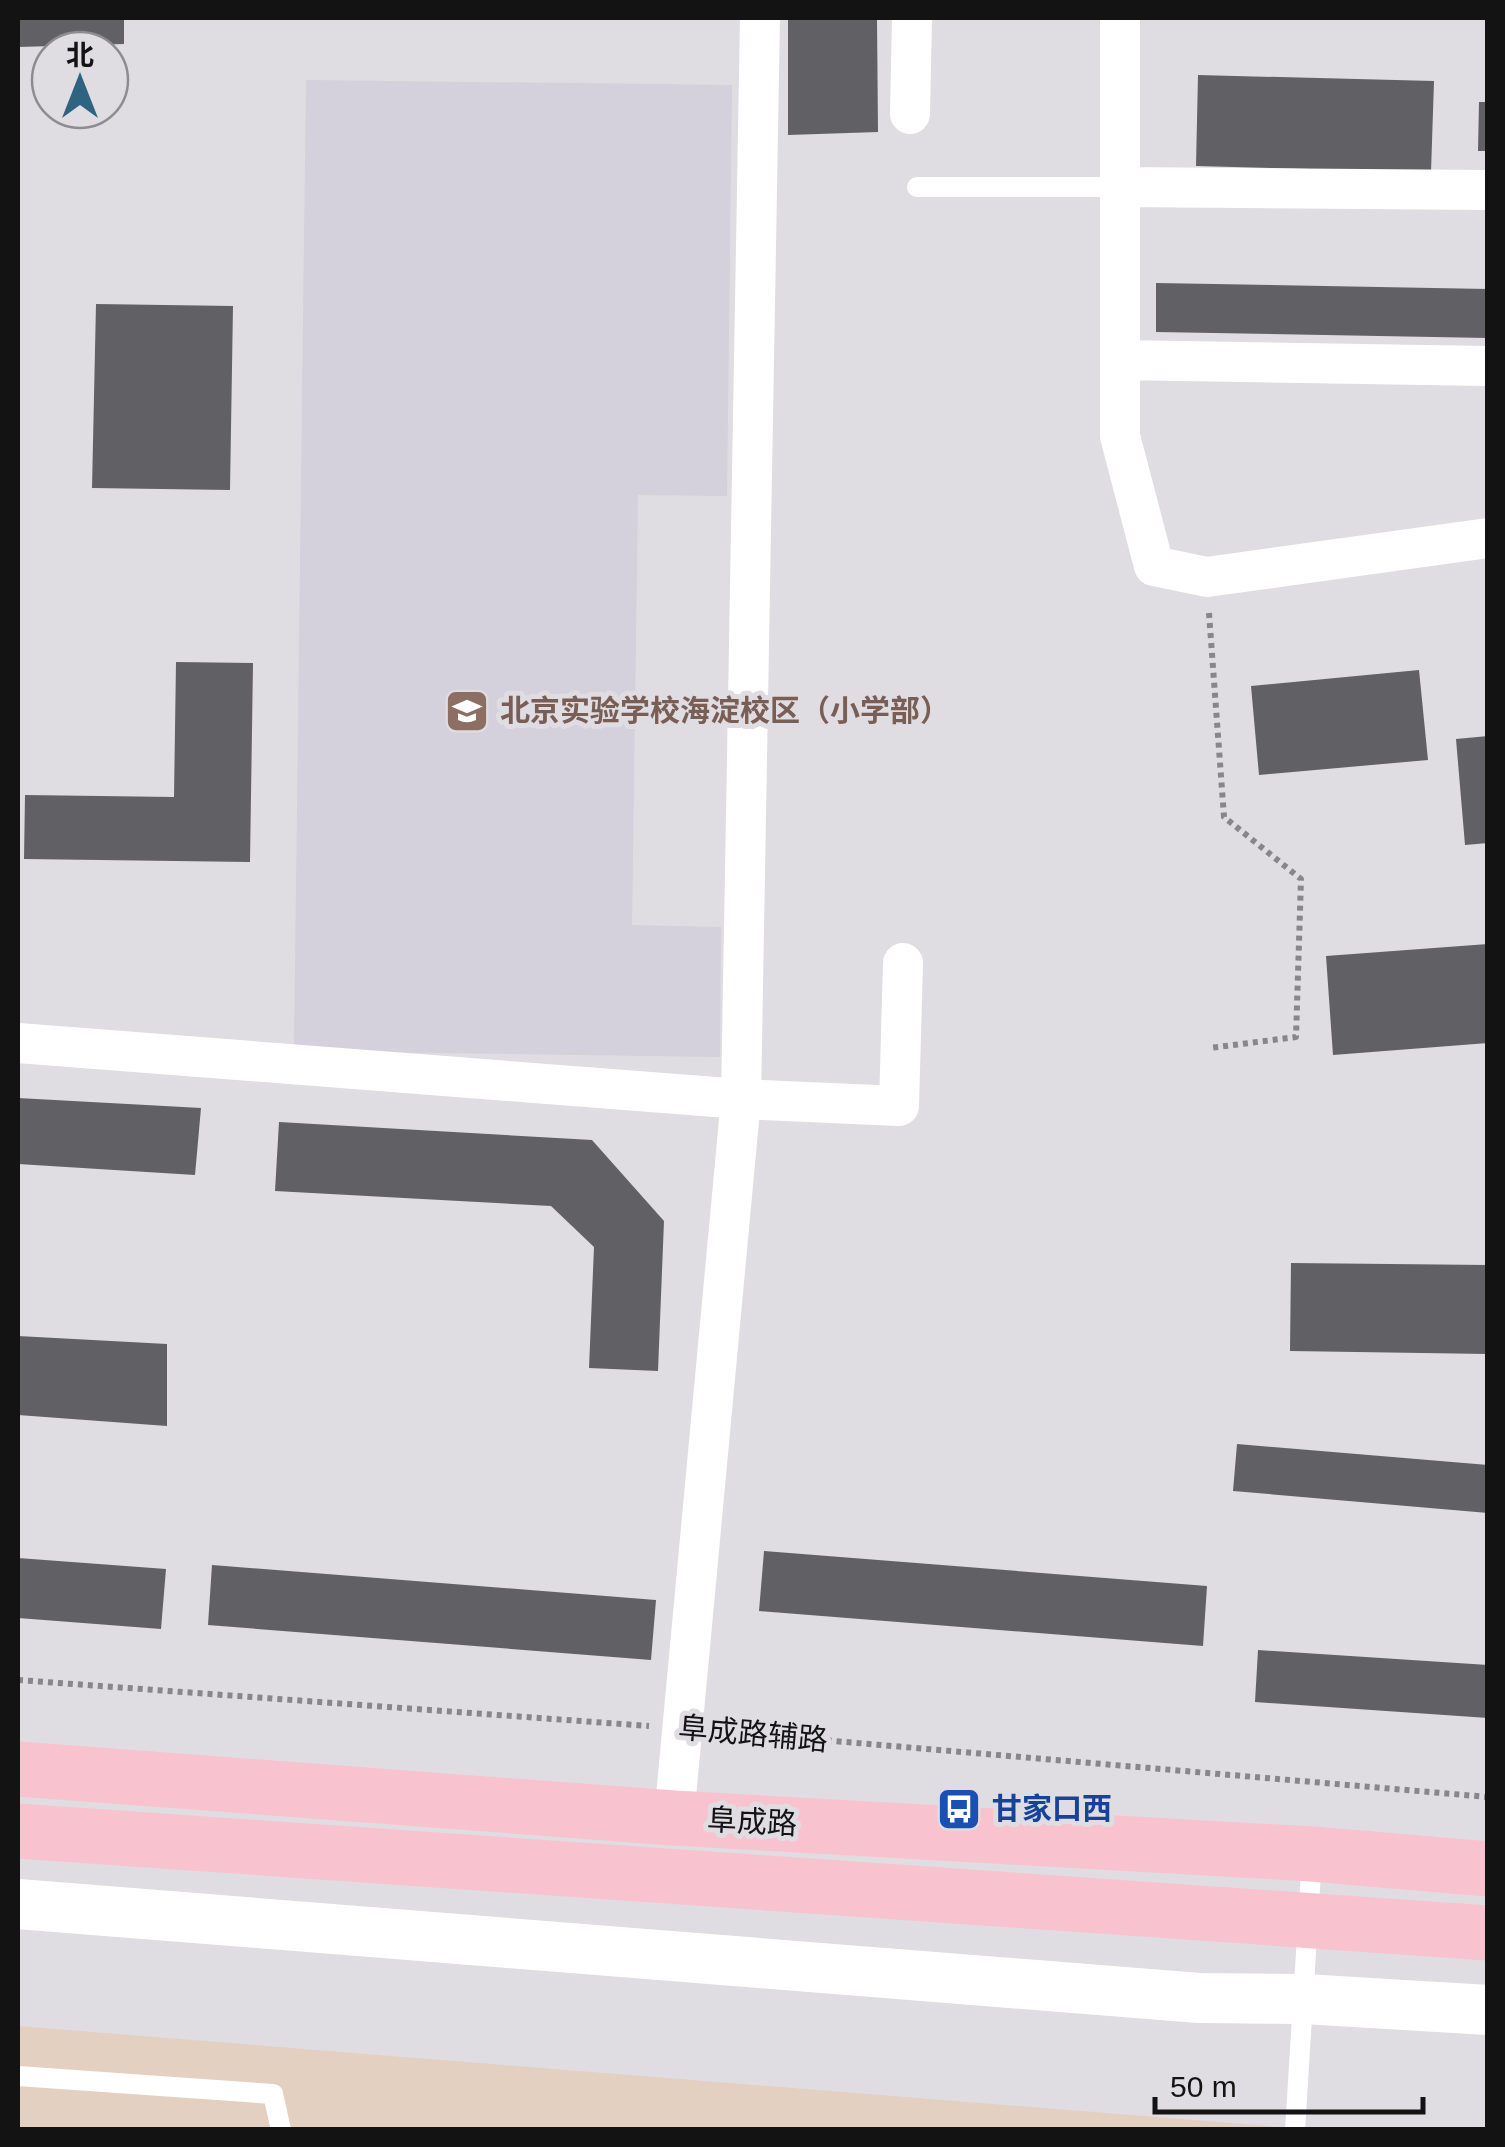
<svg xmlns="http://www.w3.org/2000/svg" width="1505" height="2147" font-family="Helvetica,'Noto Sans SC',sans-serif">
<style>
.commercial{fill:#e4d0c1}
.built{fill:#d4d0dc}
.building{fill:#616064}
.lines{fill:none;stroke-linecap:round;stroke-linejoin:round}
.path{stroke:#878689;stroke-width:6;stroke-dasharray:5 5;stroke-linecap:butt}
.service{stroke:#fff;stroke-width:20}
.minor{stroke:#fff;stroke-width:40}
.tertiary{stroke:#fff;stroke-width:50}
.trunk{stroke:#f8c2cf;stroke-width:55}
.labels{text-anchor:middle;stroke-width:10;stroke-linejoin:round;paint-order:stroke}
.education-label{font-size:30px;font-weight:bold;fill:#785e54;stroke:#dfdde2;text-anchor:start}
.street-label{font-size:30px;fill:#131314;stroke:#dfdde2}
.transit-label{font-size:30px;font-weight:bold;fill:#164399;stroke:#dfdde2;text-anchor:start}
</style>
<rect width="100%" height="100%" fill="#dfdde2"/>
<path class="commercial" d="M18,2026L1305,2129H18Z"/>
<path class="built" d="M306,80L732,85L727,496L638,495L632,925L721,927L720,1057L294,1051Z"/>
<path class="building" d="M18,18H124V44L18,47Z
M788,18H877L878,132L788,135Z
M1198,75L1434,81L1431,172L1196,166Z
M1479,102H1488V151H1478Z
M1156,283L1488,289V338L1156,332Z
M96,304L233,306L230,490L92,488Z
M176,662L253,663L250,862L24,859L25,795L174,797Z
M1419,670L1428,760L1259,775L1251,686Z
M1488,736V843L1465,845L1456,739Z
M1488,944V1043L1333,1055L1326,956Z
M18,1098L201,1108L195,1175L18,1164Z
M279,1122L592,1140L664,1221L658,1371L589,1368L594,1247L551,1206L275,1191Z
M1291,1263L1488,1265V1354L1290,1351Z
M18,1336L167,1344V1426L18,1415Z
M1237,1444L1488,1465V1513L1233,1491Z
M764,1551L1207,1586L1203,1646L759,1611Z
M18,1558L166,1569L161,1629L18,1618Z
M212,1565L656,1600L651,1660L208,1625Z
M1258,1650L1488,1665V1718L1255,1702Z"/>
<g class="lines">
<path class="path" d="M1209,613L1224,817L1301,879L1296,1037L1210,1048
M18,1680L649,1726
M717,1731L1488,1797"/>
<path class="service" d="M917,187H1120
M18,2076L273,2094L281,2130
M1295,2130L1312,1856"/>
<path class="minor" d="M1120,18V436L1154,566L1207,577L1488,538
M910,114L912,18
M1120,187L1488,190
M1120,360L1488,366
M18,1043L741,1099L899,1106L903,963
M674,1818L741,1099L760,18"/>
<path class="tertiary" d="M18,1904L1199,1998L1304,1999L1488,2010"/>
<path class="trunk" d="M18,1769L674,1818L1312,1854L1488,1869
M18,1831L1488,1933"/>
</g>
<defs>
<g id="school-square" transform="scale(2.25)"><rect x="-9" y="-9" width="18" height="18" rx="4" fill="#8d6e63" stroke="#dfdde2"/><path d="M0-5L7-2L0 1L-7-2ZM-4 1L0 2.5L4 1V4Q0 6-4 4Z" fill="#fff"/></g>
<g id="bus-square" transform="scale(2.25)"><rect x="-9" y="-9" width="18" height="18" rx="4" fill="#1a4fb4" stroke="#dfdde2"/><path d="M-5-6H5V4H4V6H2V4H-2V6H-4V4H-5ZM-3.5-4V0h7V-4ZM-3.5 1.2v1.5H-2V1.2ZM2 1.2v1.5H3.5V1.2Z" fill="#fff"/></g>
</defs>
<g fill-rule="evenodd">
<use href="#school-square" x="467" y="711"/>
<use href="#bus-square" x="959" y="1809"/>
</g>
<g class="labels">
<g class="education-label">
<text x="500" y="721">北京实验学校海淀校区（小学部）</text>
</g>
<g class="street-label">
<text transform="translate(753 1734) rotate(5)" y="10">阜成路辅路</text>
<text transform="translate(752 1822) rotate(3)" y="10">阜成路</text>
</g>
<g class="transit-label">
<text x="992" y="1819">甘家口西</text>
</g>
</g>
<rect width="1505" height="2147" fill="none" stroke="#131314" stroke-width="40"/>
<g transform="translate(80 80)"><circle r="48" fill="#dfdde2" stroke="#8d8c90" stroke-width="2.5"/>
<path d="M0-8L18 38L0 25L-18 38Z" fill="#2f6480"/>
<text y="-15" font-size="28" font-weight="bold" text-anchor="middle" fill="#131314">北</text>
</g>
<path d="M1155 2097v15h268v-15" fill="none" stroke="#131314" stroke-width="5"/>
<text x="1170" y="2097" font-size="30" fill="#131314" stroke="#dfdde2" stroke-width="8" paint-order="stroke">50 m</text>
</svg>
